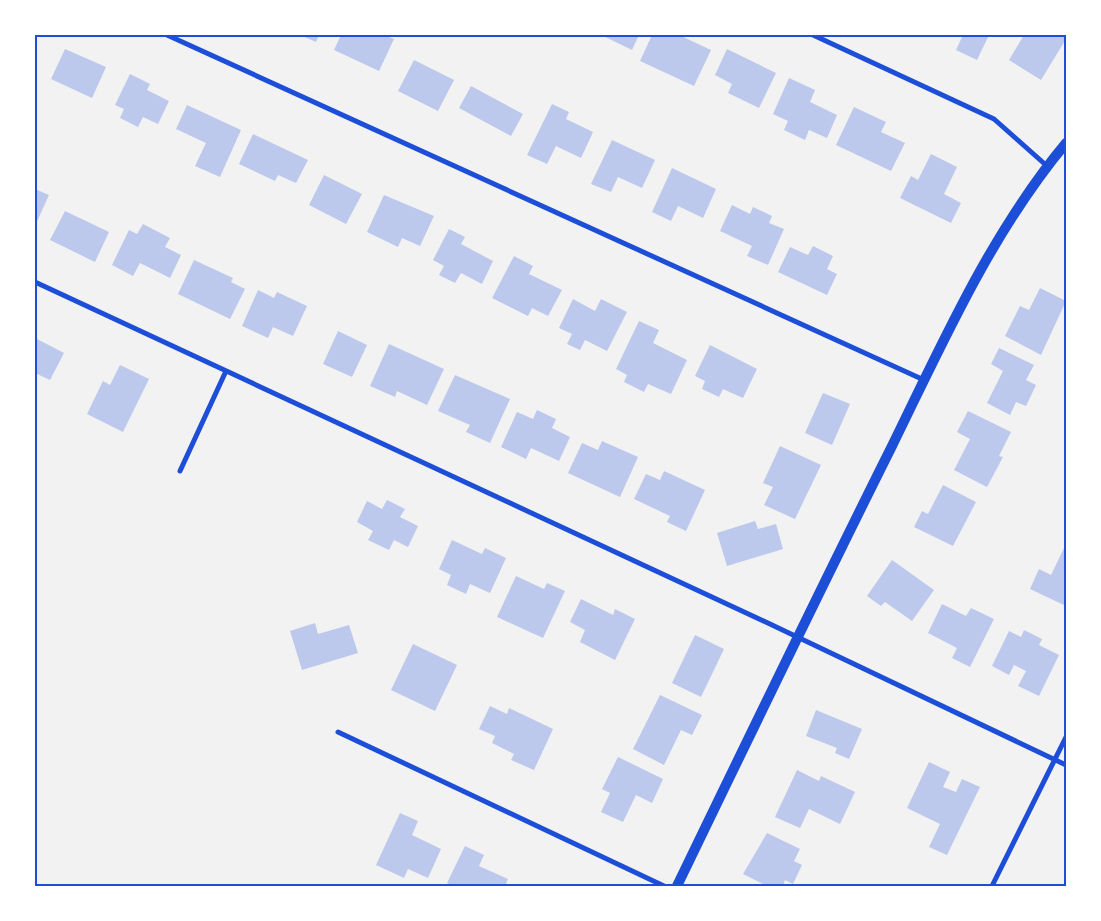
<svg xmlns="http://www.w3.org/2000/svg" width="1101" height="921" font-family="'Public Sans',sans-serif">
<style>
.building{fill:#bdc9ec}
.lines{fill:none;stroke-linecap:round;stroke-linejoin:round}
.minor{stroke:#1d4ed8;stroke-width:5}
.secondary{stroke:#1d4ed8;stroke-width:10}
.neatline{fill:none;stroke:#1d4ed8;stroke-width:2}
</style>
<rect width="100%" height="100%" fill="#f2f2f2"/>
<path class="building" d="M300,35H319L316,42Z
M341,35H384L394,39L379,71L334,50Z
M601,35H639L632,50Z
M652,35H679L711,50L694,86L640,61Z
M963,35H989L977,60L956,50Z
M1024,35H1066V39L1041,80L1009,60Z
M65,49L106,67L92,98L51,79Z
M727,49L776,73L759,108L728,93L732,84L715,75Z
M414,60L454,80L438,111L398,91Z
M130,74L150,84L147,90L169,101L158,124L143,117L138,127L120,118L124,109L115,105Z
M789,78L815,90L810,102L837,115L827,138L809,130L805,140L784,130L788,121L773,114Z
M471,86L523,114L511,136L459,108Z
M552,104L569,112L566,119L593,132L581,158L556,146L547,164L527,155Z
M187,105L241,130L220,177L195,166L206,143L176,129Z
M854,107L886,122L881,132L905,143L891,171L836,145Z
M253,134L308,160L296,183L278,175L275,181L239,164Z
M612,140L655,160L642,188L618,177L611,192L591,184Z
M931,154L957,167L944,194L961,203L951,223L900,198L911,176L918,180Z
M672,168L716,189L703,218L678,206L671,221L652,212Z
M324,175L362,194L346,224L309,205Z
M35,189L49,195L35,226Z
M384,195L434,216L420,246L402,238L398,247L367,232Z
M732,205L750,214L753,207L772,216L769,223L784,229L768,265L747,256L752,246L720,231Z
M65,211L109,232L95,262L50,240Z
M143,224L170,238L165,247L181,255L170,278L140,263L133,276L112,265L129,230L137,234Z
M449,229L465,237L461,244L493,261L482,284L461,273L455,283L439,275L444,266L433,260Z
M813,246L833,256L827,269L837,274L827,295L778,272L790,247L808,255Z
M514,256L533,266L529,274L562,290L548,316L532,308L528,316L492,298Z
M194,260L233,278L231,282L245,289L230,319L178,294Z
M1040,288L1066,301L1041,355L1005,336L1020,306L1029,310Z
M258,290L274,298L277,292L307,306L293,336L273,327L268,338L242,326Z
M573,299L595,311L601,299L627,312L607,351L585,340L580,350L567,344L572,334L559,328Z
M639,321L659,330L653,343L687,360L671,394L648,384L644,392L624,382L627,375L616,369Z
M338,331L367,345L352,377L323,364Z
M35,338L64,353L50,380L35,373Z
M389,344L444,369L427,405L397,391L395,397L370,386Z
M710,345L757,369L743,398L723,389L719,397L702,389L705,381L695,376Z
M999,348L1034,365L1026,380L1036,385L1026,406L1016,402L1010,415L987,403L1003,371L991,364Z
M120,365L149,379L123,432L87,414L103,381L110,385Z
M455,375L510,399L490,443L466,432L470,425L438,411Z
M823,393L850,404L832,445L805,433Z
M537,410L556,419L552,428L570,437L559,461L531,448L526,459L501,447L517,412L533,419Z
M968,411L1011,432L999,456L1003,457L987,487L954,470L970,439L957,432Z
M602,441L638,457L620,497L568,473L582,443L598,450Z
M780,446L821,465L795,519L764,505L773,487L763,483Z
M664,471L705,490L686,531L667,522L670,516L634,499L646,474L660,480Z
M943,485L976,502L953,546L914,527L922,511L928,514Z
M387,500L405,509L400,517L418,526L408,547L394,540L389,550L368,540L373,531L357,522L367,501L382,509Z
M755,521L758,529L776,524L783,549L727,566L717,533Z
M452,540L482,554L485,548L506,558L490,593L470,584L466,594L447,585L451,575L439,569Z
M1066,544V606L1030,589L1039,569L1051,575Z
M892,560L934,590L912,621L885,602L881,606L867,596Z
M516,576L544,589L547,583L565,591L543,638L497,617Z
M581,599L613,615L615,609L635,619L615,660L580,642L585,630L570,622Z
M942,604L966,616L971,608L994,619L970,667L952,658L957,648L928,633Z
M315,623L318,634L349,625L358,653L302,670L290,631Z
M1024,630L1042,639L1039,645L1059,655L1039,696L1018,686L1026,671L1014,665L1009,675L992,666L1009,631L1021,637Z
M695,635L724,649L701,697L672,683Z
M413,644L457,665L435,711L391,690Z
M660,695L702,715L692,735L681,730L664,765L633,749Z
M490,706L507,714L509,708L553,729L534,770L511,760L514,754L492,743L495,736L479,729Z
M816,710L862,729L849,759L835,753L837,748L806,736Z
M618,757L663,779L652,803L636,795L623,822L601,812L610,793L602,789Z
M929,762L950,772L943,787L956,792L962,779L980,787L947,855L929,847L940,824L907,808Z
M797,770L819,781L821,776L855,792L840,824L809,809L800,828L775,817Z
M400,813L418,821L412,835L441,849L428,878L408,869L404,878L376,865Z
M767,833L800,849L794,861L802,865L793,884L785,880L783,886H767L743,874Z
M465,846L484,855L479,866L508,879L505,886H454L447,883Z"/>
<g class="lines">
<path class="minor" d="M167,35L924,380
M813,35L994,119L1047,166
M35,282L770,624L1066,765
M180,471L226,371
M338,732L664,886
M992,886L1066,737"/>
<path class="secondary" d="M677,886C748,739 819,592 892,446C943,342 991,233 1066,143"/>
</g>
<rect width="1101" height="921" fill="none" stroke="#ffffff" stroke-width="72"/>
<rect x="36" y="36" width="1029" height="849" class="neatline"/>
</svg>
